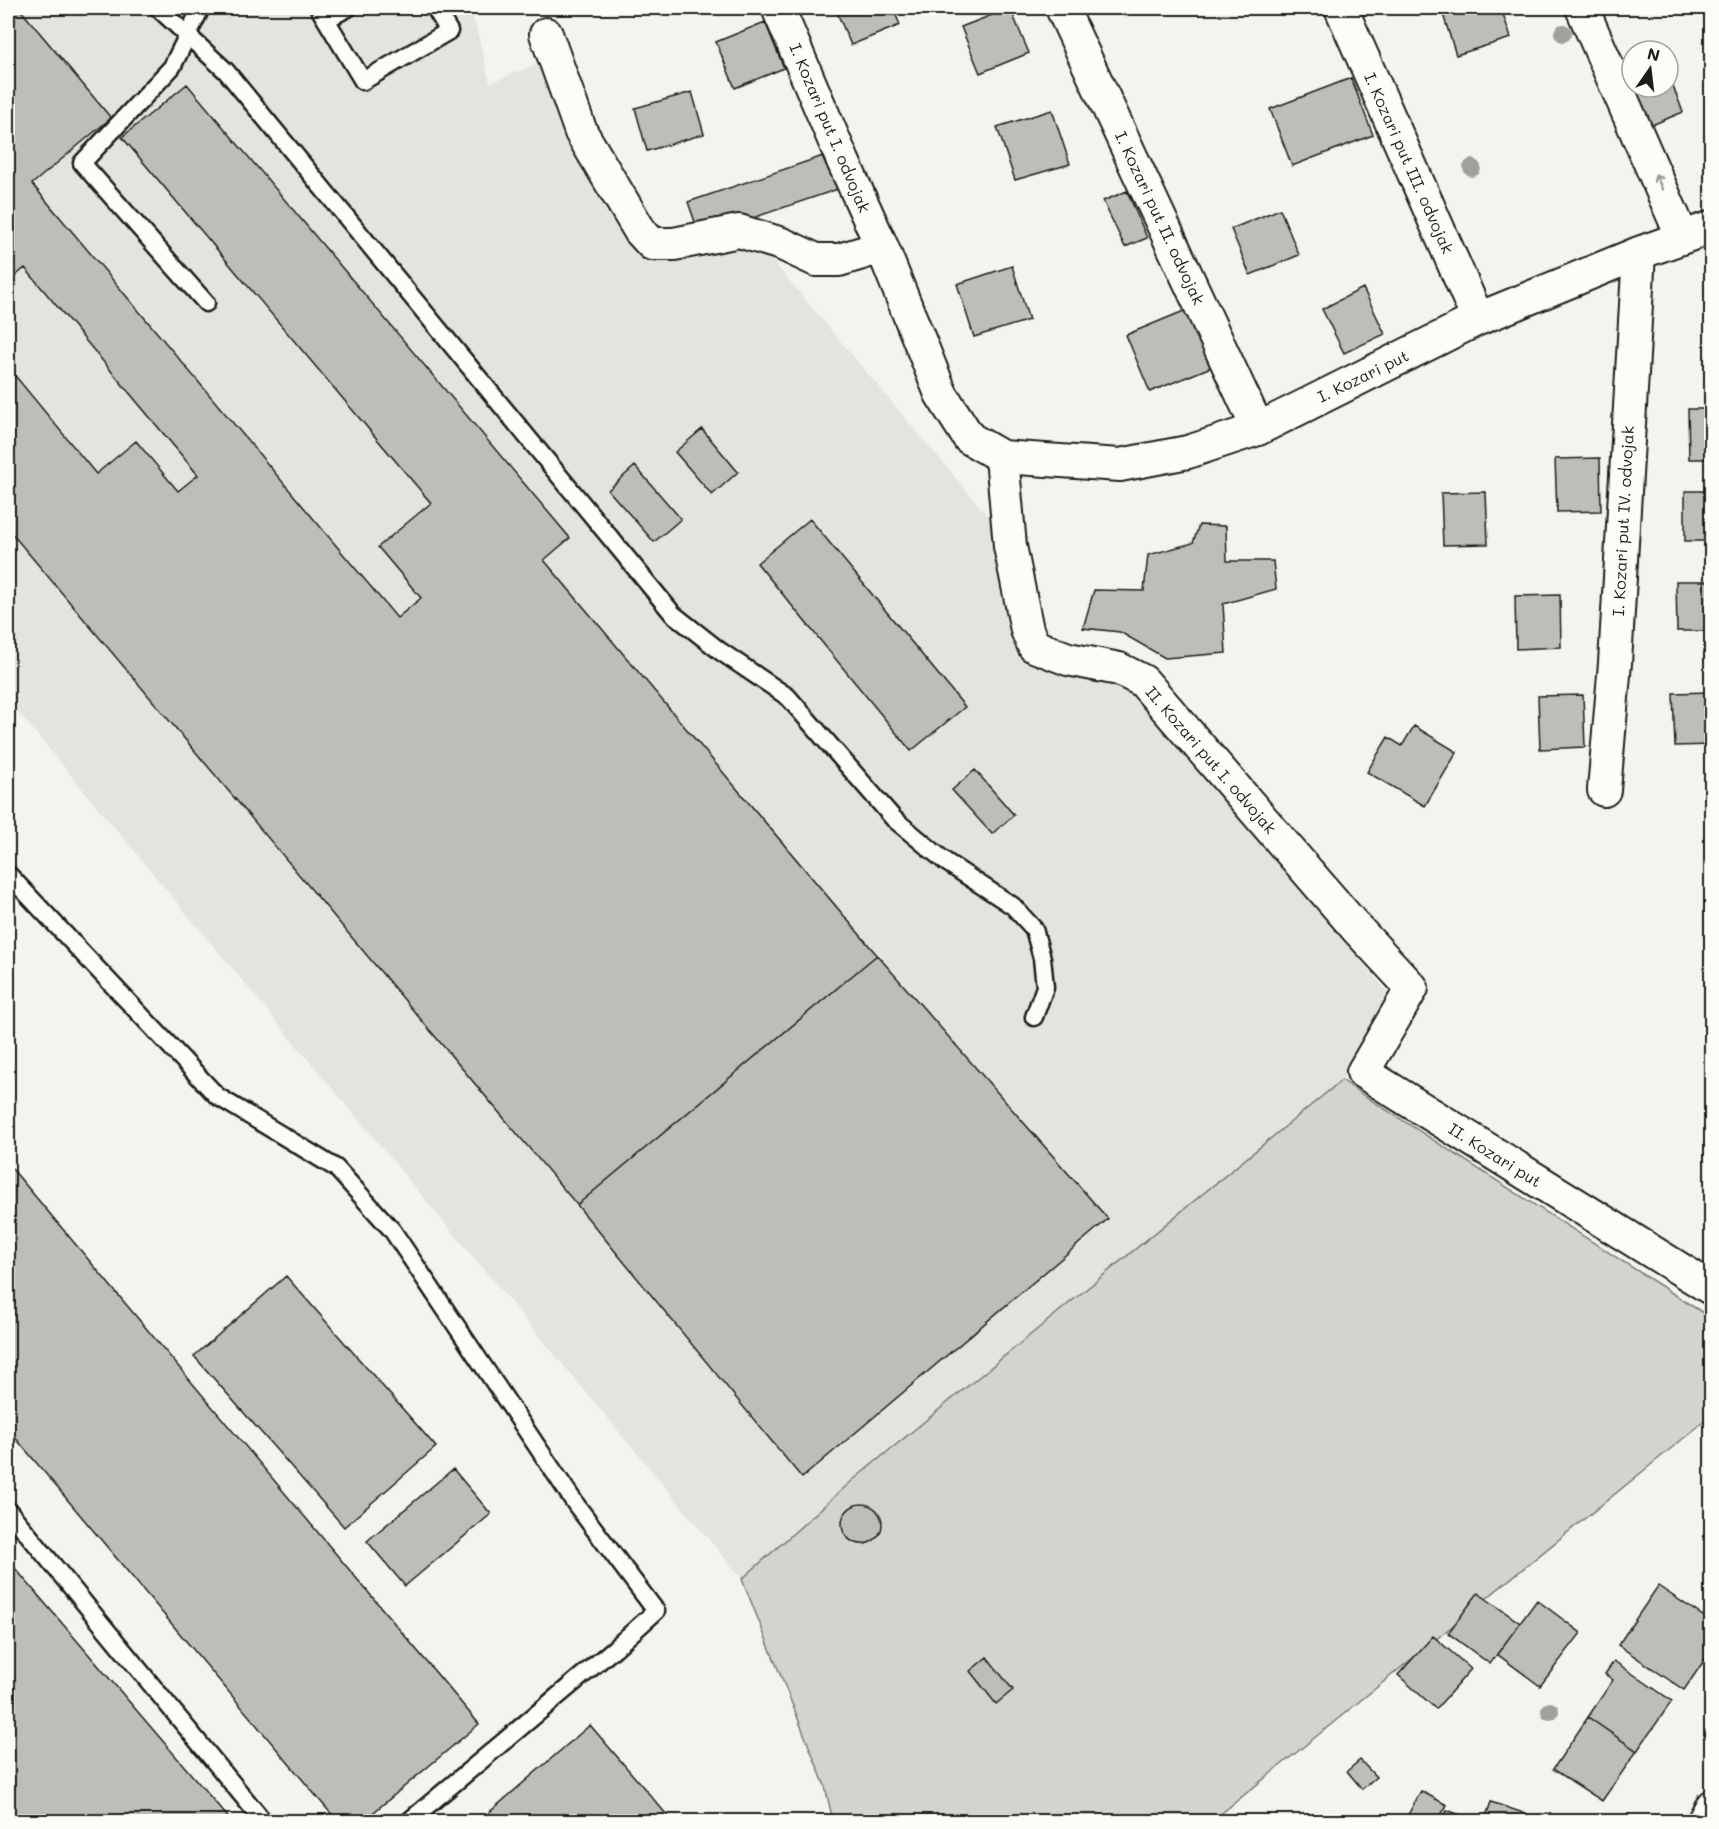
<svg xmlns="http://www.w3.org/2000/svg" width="1719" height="1829" font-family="Mali,sans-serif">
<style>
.built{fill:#e4e3de}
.green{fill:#d4d3cf;stroke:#787876;stroke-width:1.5}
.building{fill:#bebdba;stroke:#1c1c1c;stroke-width:1.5}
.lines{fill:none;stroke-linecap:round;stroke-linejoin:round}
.lane-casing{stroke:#1c1c1c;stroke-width:21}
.street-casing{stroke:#1c1c1c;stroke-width:36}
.lane{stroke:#fdfcf7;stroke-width:16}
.street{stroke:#fdfcf7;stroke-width:32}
.tree{fill:#a0a09d}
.oneway{stroke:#989794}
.labels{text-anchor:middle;stroke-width:5;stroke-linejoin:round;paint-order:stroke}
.street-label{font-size:16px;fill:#1c1c1c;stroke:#fdfcf7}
</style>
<rect width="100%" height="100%" fill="#f4f3ee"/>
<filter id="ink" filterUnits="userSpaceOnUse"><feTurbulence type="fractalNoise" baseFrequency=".0167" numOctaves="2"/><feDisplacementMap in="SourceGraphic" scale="12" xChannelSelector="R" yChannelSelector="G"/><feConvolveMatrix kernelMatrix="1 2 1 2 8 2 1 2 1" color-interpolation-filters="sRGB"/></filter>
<g filter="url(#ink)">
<path class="built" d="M8,8H471L490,83L541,62L565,138L651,262L755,240L993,522L1020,658L1133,685L1390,995L1342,1080L853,1480L742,1579L8,700Z"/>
<path class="green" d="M1342,1080L1363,1095L1711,1318V1416L1212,1821H833L825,1786L742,1579L853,1480Z"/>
<path class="building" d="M8,8H19L111,118L32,184L397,618L421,598L378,547L431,503L122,137L187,84L570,538L544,560L877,955L577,1205L8,529V367L96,474L136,441L178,491L198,475L25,268L8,282Z
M835,8H893L900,25L851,45Z
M1010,8L1029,53L980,73L961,27Z
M1441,8H1501L1511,38L1456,55Z
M765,22L784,68L735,88L716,42Z
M1668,73L1683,112L1647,127L1632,87H1668Z
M1351,78L1373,135L1292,166L1270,109Z
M692,92L704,134L647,151L635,108Z
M1052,110L1070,164L1015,180L997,127Z
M826,155L838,189L700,236L688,202Z
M1127,191L1147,238L1125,247L1103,201Z
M1280,209L1299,255L1250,275L1231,229Z
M1012,266L1029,320L974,337L957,284Z
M1363,288L1385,334L1344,353L1322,309Z
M1191,308L1216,365L1150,392L1126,335Z
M1688,409H1712V459H1689Z
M702,429L738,472L712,495L675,452Z
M1600,458L1601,511L1557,512L1555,459Z
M635,466L681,519L654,542L608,490Z
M1685,491H1712V541H1685Z
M1486,492L1488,544L1443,545L1441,493Z
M810,519L965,707L911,751L757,563Z
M1199,525L1226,526L1227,561H1273L1276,589L1223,604L1226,653L1165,658L1120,632L1083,628L1094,590L1144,591L1148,555L1193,543Z
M1676,581H1712V631H1677Z
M1560,595L1561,647L1516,649L1515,596Z
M1712,692V745L1675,746L1673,693Z
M1583,695L1585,747L1540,749L1538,696Z
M1414,726L1457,752L1425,806L1367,772L1388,737L1402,746Z
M975,770L1014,815L992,834L952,790Z
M877,955L1108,1219L802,1478L577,1205Z
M8,1164L479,1724L362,1822H338L8,1429Z
M286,1276L436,1447L344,1527L194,1356Z
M453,1469L491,1514L405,1586L367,1541Z
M842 1524a20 20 0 1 1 40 0a20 20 0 1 1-40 0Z
M8,1560L232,1822H8Z
M1658,1586L1712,1622V1649L1684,1690L1618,1645Z
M1478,1593L1520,1623L1490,1664L1448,1633Z
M1537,1600L1581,1633L1540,1686L1497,1654Z
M1433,1636L1471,1669L1436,1709L1398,1675Z
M987,1657L1013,1690L996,1704L970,1671Z
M1614,1661L1672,1701L1637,1751L1588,1717L1613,1680L1605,1674Z
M1588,1717L1637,1751L1602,1801L1553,1769Z
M590,1725L673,1822H478Z
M1360,1760L1376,1777L1362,1789L1347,1771Z
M1421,1791L1447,1805L1437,1822H1404Z
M1491,1802L1547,1821L1484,1822Z
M1447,1810L1468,1818L1467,1822H1443Z"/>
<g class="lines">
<g class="lane-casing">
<path id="lane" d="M158,8L226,71L673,614L720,651L788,697L894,819L946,862L1013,906L1034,929L1042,958L1045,987L1034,1017
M201,8L172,67L82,163L206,303
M319,8L363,81L449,31L435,8
M327,19L348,8
M8,874L217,1096L336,1168L392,1230L577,1506L656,1611L615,1648L408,1822
M8,1510L264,1822"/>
</g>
<g class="street-casing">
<path id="street" d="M778,8L843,161L882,247L941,394L969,438L1002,457L1120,465L1188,452L1258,429L1478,319L1639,253L1712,227
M1062,8L1258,429
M1341,8L1478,319
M1582,8L1682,236
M546,34L581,132L640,231L652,244H674L739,231L782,244L816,260H839L882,247
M1002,457L1010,546L1027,630L1034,646L1068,659L1119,669L1143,681L1358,930L1412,988L1363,1072L1712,1289
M1604,790L1615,663L1639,253
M1703,1822L1712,1806"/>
</g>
<use href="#lane" class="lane"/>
<use href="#street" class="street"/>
</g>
<g class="tree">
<circle cx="1563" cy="33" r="9"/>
<circle cx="1472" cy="168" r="9"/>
<circle cx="1550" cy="1711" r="9"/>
</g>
<defs><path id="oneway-shaft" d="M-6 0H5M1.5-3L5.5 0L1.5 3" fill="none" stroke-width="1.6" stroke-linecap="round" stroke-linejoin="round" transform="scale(1.5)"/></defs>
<use class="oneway" href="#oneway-shaft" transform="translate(1659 182) rotate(-114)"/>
</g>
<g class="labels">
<g class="street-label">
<text transform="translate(830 128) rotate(67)" y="6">I. Kozari put I. odvojak</text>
<text transform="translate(1409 163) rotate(66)" y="6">I. Kozari put III. odvojak</text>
<text transform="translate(1160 218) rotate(65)" y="6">I. Kozari put II. odvojak</text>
<text transform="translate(1363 376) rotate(-26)" y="6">I. Kozari put</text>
<text transform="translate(1623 521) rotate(-87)" y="6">I. Kozari put IV. odvojak</text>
<text transform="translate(1211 760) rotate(49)" y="6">II. Kozari put I. odvojak</text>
<text transform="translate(1495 1155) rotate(32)" y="6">II. Kozari put</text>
</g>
</g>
<rect width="1719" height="1829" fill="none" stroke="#fdfcf7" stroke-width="30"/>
<rect x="15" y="15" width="1689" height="1799" fill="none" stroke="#1c1c1c" stroke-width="2" filter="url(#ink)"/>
<g transform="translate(1650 69) rotate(14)"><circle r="28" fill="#fdfcf7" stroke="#a3a29f" stroke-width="1.5"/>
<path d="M0-4.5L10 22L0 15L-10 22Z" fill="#1c1c1c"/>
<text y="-9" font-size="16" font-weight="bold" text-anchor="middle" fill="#1c1c1c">N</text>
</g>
</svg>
